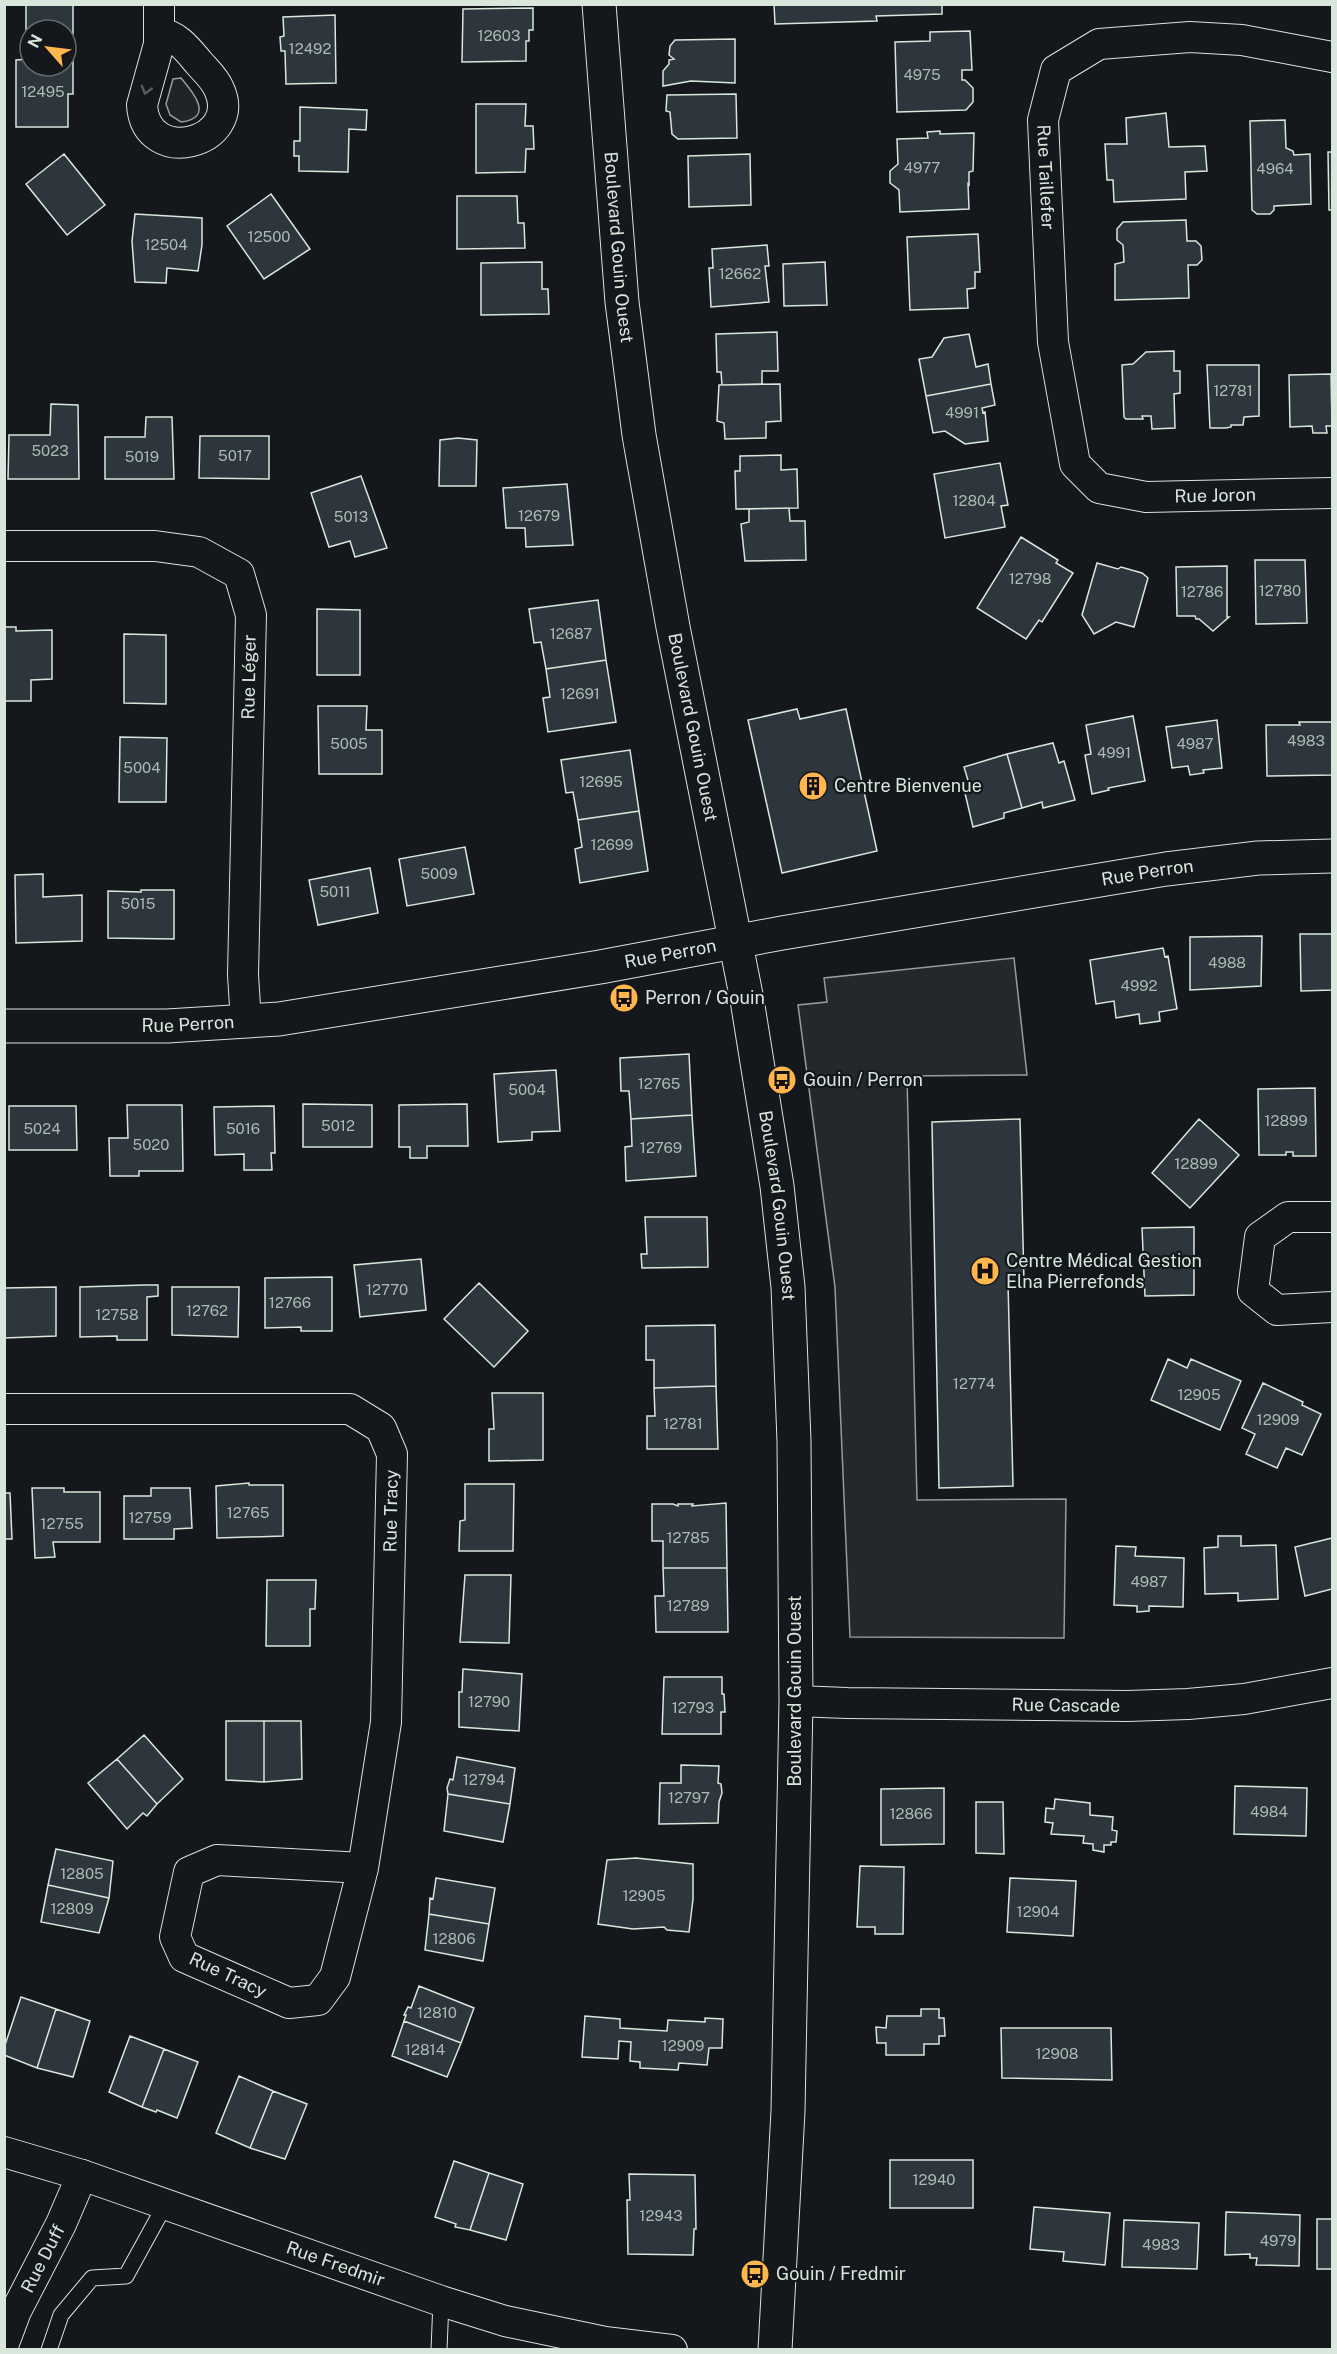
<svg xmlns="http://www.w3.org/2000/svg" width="1337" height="2354" font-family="'Public Sans',sans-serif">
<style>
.green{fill:#202428;stroke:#939e99;stroke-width:1.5}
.parking{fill:#24282b;stroke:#939e99;stroke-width:1.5}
.building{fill:#2c363c;stroke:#d8e6dc;stroke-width:1.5}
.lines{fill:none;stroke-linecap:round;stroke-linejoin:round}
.lane-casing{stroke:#d8e6dc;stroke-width:17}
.street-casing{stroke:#d8e6dc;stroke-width:32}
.secondary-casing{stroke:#d8e6dc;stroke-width:35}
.lane{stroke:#14181c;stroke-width:15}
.street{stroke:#14181c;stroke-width:30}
.secondary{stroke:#14181c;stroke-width:33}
.oneway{stroke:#59605f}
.labels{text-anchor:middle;stroke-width:4.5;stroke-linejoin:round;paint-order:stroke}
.number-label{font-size:15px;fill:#adbab4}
.street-label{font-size:18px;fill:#d8e6dc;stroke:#14181c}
.poi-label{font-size:18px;fill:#d8e6dc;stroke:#14181c;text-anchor:start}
</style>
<rect width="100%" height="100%" fill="#14181c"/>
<path class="green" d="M181,78C193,92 215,118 181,122L170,115L166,104L173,79Z"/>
<path class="parking" d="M1014,958L1027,1075L907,1076L917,1500L1066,1499L1064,1638L850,1637L835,1287L798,1005L827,1002L824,978Z"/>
<path class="building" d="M26,4H73V34H66V30H30V34H26Z
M774,4H942V14L876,16L877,21L775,24Z
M533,8V30H529V41H526V61L462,62L463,9Z
M335,15L336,83L286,84L285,51H281L280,37L284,36L283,17Z
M970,31L972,70H962V80H965L973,88V102L966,110L897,112L895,42L930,41V32Z
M735,39V83L691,81L663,86V71L669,64V60L674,59L669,55L670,46L675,40Z
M30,59V66H66V60H73V94H68V127H16V60Z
M736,94L737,138L678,139L672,134L670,112L666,111L667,95Z
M476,104H526L525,126H533L534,149H526L525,172L476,173Z
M300,107L367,110L366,130L349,129L348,172L299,171V156H294V141H300Z
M1166,113L1169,147L1205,146L1207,171L1185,172L1186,199L1114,202L1113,180H1107L1105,144H1127L1126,118Z
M1285,120L1286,148L1293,151L1294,155L1310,154L1311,204L1274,206V210L1270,214H1257L1252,210L1250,121Z
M940,131V134L974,133L973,171L969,172V185L968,184L969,209L900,212L899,190L890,183V171L898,164L897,139L928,138L927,132Z
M1328,152H1332V210H1329Z
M64,154L105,205L67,235L26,184Z
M750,154L751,205L689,207L688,156Z
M271,194L310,249L264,279L227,226Z
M457,196H517L518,223H524L525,248L457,249Z
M135,214L202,218V245L198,271L167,268L166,283L135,282L132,241Z
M1186,220L1187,241H1196L1201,246L1202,260L1197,265H1188L1189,298L1115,300V264L1124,262L1123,245L1117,240V229L1123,222Z
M978,234L980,272H975V288L967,289L968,308L910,310L907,237Z
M767,245L769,266H765L769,302L711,307L709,268H713L712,249Z
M542,262V289H548L549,314L481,315V263Z
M825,262L827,305L784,306L783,264Z
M777,332L778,371H762V384L722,385L721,372H717L716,334Z
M969,334L976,367L988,364L991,384L926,396L919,359L932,357L944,338Z
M1174,351V371H1180V393L1174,394L1175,428L1152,429L1151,416H1142L1143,419H1126L1124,417L1122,365L1133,364L1146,352Z
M1207,365H1259V416L1244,417L1243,425H1231V427L1226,428H1210Z
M1331,374L1332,426H1326L1327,433H1313L1312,426L1290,427L1289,375Z
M780,384L781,421L766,422V438L725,439L724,423L717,421L719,385Z
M991,384L995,405L982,408L983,413L985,412L988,441L965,444L945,431L933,433L926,396Z
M51,404L78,405L79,479H8L9,435H50Z
M146,417H172L174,479H105V437H145Z
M200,436H269V479L199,478Z
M458,438L477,440L476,486H439L440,440Z
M781,455V470L797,469L798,508L736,509L735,471H740V456Z
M1000,463L1008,505L1001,506L1005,527L945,538L934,474Z
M361,476L387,548L355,557L350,541L329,547L311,493Z
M567,484L573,545L526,547L525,528H506L503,488Z
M789,508L790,521H805L806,560L745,561L741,524L749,522V509Z
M1021,537L1058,560L1056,563L1073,573L1042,622L1039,620L1026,639L977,608Z
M1255,560H1305L1307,623L1256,624Z
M1097,563L1118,569L1121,567L1142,573L1148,578L1134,627L1116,622L1094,634L1082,615Z
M1227,566V617H1229L1213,631L1199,619H1196L1195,616H1177L1176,567Z
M598,600L606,660L546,669L541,642L534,643L529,609Z
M317,609L360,610V675H317Z
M4,627H16V631L52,630V679L31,680V701H4Z
M124,634L166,635V704L124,703Z
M606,660L616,722L548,732L543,698L550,697L546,669Z
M318,706H367L366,730H382V774H319Z
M797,709L800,719L846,709L877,851L782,873L748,720Z
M1133,716L1145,781L1108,788L1109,790L1092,794L1085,755L1091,754L1086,725Z
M1217,720L1222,768L1203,770L1204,773L1190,775L1188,766L1172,768L1166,727Z
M1299,722H1332V775L1267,776L1266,725H1300Z
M120,737L167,738L166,802H119Z
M1053,743L1059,763L1064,761L1075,800L1043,808L1042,802L1022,808L1007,754Z
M630,750L639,811L578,820L573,792L566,793L561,760Z
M1007,754L1022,808L1004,813V818L973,827L964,789L970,787L964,767Z
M639,811L648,871L580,883L575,849L582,847L578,820Z
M465,847L474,894L407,906L399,859Z
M370,868L378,913L318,925L309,880Z
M43,874V897L82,895V941L16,943L15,875Z
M141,890H174V939L108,938V891L141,892Z
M1300,934H1332V990L1301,991Z
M1262,936L1261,986L1190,990V937Z
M1163,948L1165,957L1168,956L1177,1009L1159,1012L1160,1021L1140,1024L1139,1014L1116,1018L1114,1001L1096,1004L1090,960Z
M689,1054L692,1115L631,1119L629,1091H621L620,1058Z
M556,1070L560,1131L532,1132V1140L498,1142L494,1074Z
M1315,1088L1316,1156H1293V1152H1286V1155H1259L1258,1089Z
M303,1104L372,1105V1147H303Z
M467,1104L468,1146H427V1158H410V1147H399V1105Z
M127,1105H182L183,1171H139V1176H110L109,1138H128Z
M9,1106H76L77,1150H9Z
M274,1106L275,1153H271L272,1170H244V1154L215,1155L214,1107Z
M692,1115L696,1176L626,1181L625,1147L632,1146L631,1119Z
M1020,1119L1024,1282L1008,1283L1013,1486L939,1488L932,1122Z
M1199,1119L1239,1155L1190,1208L1152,1173Z
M645,1217H707L708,1267L642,1268L641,1254H647Z
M1194,1227V1295L1145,1296L1142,1228Z
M421,1259L426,1310L360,1317L354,1265Z
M332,1277V1331H301V1327L265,1328V1278Z
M479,1283L528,1331L494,1367L444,1319Z
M144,1285H158V1296L147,1297V1340H117V1336L80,1337V1287Z
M56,1287V1336L4,1338V1288Z
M172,1287H239L238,1337L172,1335Z
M715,1325L716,1386L654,1388V1360H646V1326Z
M1168,1359L1187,1368L1191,1359L1241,1381L1220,1430L1151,1400Z
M1263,1383L1303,1402L1302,1405L1321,1414L1302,1455L1286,1448L1277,1468L1246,1454L1255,1434L1242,1428Z
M716,1386L718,1449H647V1416H655L654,1388Z
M492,1393H543V1460L489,1461V1429H494Z
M249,1483V1485H283V1536L217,1538L216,1486Z
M465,1484H514L513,1551H459L460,1521L465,1520Z
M32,1488H64V1492H100V1542H53L55,1557L35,1558Z
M151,1488H190L192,1528L174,1529V1539H124V1496H151Z
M4,1493H10L12,1539H4Z
M726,1503L727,1568H663V1541H652V1504H673L678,1506V1504H693L692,1506Z
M1218,1536H1241V1546L1276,1545L1278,1599L1238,1601V1593L1205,1594L1204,1548L1218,1547Z
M1332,1538V1589L1305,1596L1295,1547Z
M1116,1546L1136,1547L1135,1556L1184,1558L1183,1607L1149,1606V1611L1137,1612V1606L1114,1605Z
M663,1568H727L728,1632H656L655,1596H664Z
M465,1575H511L509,1643L460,1642Z
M267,1580H316L315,1609H310V1646H266Z
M463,1669L522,1674L519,1731L459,1727V1692H462Z
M664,1677H722V1694H724L725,1712H721V1734H662Z
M226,1721H264V1782L226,1780Z
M264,1721H301L302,1779L264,1782Z
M144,1735L183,1779L157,1804L117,1759Z
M457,1757L515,1768L510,1804L448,1794L447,1788L450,1779L453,1780Z
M117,1759L157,1804L147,1816L143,1813L127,1829L88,1783Z
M681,1765L719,1766L718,1783L721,1784L722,1793L719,1802L718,1823L659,1824L660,1783H681Z
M1235,1786L1307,1788L1306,1836L1234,1834Z
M944,1788V1844L881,1845V1789Z
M448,1794L510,1804L503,1842L444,1831Z
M1055,1799L1090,1803V1815L1113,1817L1112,1830L1117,1831L1116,1842H1111V1845H1104V1852L1093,1850V1844L1083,1843L1084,1836L1051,1834L1053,1823L1045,1822L1046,1808L1054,1809Z
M976,1802H1003L1004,1854L976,1853Z
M56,1849L113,1861L109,1898L48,1885Z
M636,1858L693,1864V1899L689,1932L667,1930L664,1927L633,1929L598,1924L607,1860Z
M860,1866L904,1867L903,1934H875V1927H857Z
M436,1878L495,1888L489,1924L429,1914L430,1898L433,1899Z
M1010,1878L1076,1881L1073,1936L1007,1932Z
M48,1885L109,1898L99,1933L41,1922Z
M429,1914L489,1924L483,1961L425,1950Z
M419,1986L474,2008L461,2043L404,2021L406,2015H404L408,2007L411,2008Z
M21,1997L56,2009L37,2068L4,2055V2048Z
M56,2009L90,2021L73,2077L37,2068Z
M921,2009H939V2018H944L945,2036H939V2044H924V2055H886V2043H877L876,2027L886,2028L887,2016H921Z
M585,2016L620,2019V2028L667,2031L668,2020L705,2022V2018L723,2019L722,2048H709L707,2065L679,2063L678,2070L640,2068V2062L630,2061L631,2042L619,2041L618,2059L582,2057Z
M404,2021L461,2043L447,2077L392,2056Z
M1001,2028H1111L1112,2080L1002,2078Z
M130,2036L164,2049L142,2107L109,2092Z
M164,2049L198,2062L177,2118L157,2110L156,2112L142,2107Z
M239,2076L273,2091L250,2148L216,2133Z
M273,2091L307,2104L285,2159L250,2148Z
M890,2160H973V2208H890Z
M454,2161L489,2173L470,2230L455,2227L456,2224L435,2217Z
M489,2173L523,2184L506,2240L470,2230Z
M629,2174L695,2175L696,2229H694L693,2255L628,2254L627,2200H630Z
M1034,2207L1110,2213L1105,2265L1063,2261L1064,2252L1030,2249Z
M1226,2212L1300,2215L1299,2266L1256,2265L1257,2258H1250V2254L1225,2255Z
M1317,2219H1332V2269H1317Z
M1124,2220L1199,2223L1197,2269L1122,2267Z"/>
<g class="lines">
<g class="lane-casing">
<path id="lane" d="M49,2350L61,2315L92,2278L126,2276L165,2205
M439,2350L441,2301"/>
</g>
<g class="street-casing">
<g id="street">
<path d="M159,33C177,35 188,50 199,63C206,71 215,79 219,89C244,143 146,169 142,105L159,44V4"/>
<path id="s1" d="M1332,57L1242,40L1190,37L1099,44L1056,70L1043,120L1053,342L1075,464L1099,488L1146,497L1332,493"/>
<path d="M4,546H155L199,552L239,574L251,615L243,975L246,1021"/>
<path d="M1332,1217H1288L1260,1237L1253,1291L1277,1310L1332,1307"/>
<path d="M4,1409H350L381,1428L392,1454L386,1722L363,1868L335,1977L318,2000L289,2003L184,1957L175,1937L189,1872L217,1860L363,1868"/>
<path id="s2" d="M796,1701L847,1703L1127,1706L1188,1704L1244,1699L1332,1683"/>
<path id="s3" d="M4,2152L82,2175L441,2301L505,2321L605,2342L672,2350"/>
<path id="s4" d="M4,2343L16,2311L61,2224L82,2175"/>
</g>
</g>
<g class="secondary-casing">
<g id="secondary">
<path id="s5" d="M599,4L622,302L639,435L673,627L747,1000L777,1186L788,1287L794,1441L796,1701L788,2111L775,2350"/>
<path id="s6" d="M4,1026H167L279,1019L600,967L782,933L1166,869L1258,858L1332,856"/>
</g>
</g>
<use href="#lane" class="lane"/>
<use href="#street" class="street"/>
<use href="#secondary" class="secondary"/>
</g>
<defs><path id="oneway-chevron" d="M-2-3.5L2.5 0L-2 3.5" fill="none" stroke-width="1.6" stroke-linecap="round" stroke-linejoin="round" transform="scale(1.5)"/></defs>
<use class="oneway" href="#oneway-chevron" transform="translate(146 90) rotate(106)"/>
<defs>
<g id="building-disc" transform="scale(1.5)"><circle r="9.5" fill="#ffb74d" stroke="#14181c"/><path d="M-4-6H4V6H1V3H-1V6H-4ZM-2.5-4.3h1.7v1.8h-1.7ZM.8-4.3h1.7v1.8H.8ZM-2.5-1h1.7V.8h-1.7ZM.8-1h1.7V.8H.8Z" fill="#111"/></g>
<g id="bus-disc" transform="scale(1.5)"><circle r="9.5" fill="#ffb74d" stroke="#14181c"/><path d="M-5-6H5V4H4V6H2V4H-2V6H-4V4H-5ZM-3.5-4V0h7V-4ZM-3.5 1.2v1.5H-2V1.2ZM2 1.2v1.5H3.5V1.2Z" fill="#111"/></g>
<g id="hospital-disc" transform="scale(1.5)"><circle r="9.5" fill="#ffb74d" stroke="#14181c"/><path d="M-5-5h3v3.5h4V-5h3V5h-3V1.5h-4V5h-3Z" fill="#111"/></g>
</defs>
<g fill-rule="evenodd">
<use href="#building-disc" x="813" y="786"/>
<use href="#bus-disc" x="624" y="998"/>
<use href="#bus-disc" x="782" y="1080"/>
<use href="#hospital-disc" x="985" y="1271"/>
<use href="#bus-disc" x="755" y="2274"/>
</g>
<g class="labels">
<g class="number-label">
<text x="499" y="41">12603</text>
<text x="310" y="54">12492</text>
<text x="922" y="80">4975</text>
<text x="43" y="97">12495</text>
<text x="922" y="173">4977</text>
<text x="1275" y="174">4964</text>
<text x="269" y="242">12500</text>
<text x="166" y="250">12504</text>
<text x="740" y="279">12662</text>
<text x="1233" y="396">12781</text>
<text x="962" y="418">4991</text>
<text x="50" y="456">5023</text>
<text x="235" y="461">5017</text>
<text x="142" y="462">5019</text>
<text x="974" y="506">12804</text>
<text x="539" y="521">12679</text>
<text x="351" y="522">5013</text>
<text x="1030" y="584">12798</text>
<text x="1280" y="596">12780</text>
<text x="1202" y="597">12786</text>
<text x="571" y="639">12687</text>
<text x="580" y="699">12691</text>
<text x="1306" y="746">4983</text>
<text x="349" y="749">5005</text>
<text x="1195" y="749">4987</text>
<text x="1114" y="758">4991</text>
<text x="142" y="773">5004</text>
<text x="601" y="787">12695</text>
<text x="612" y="850">12699</text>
<text x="439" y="879">5009</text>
<text x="335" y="897">5011</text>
<text x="138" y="909">5015</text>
<text x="1227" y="968">4988</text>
<text x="1139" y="991">4992</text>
<text x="659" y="1089">12765</text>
<text x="527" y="1095">5004</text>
<text x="1286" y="1126">12899</text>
<text x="338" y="1131">5012</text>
<text x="42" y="1134">5024</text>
<text x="243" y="1134">5016</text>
<text x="151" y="1150">5020</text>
<text x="661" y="1153">12769</text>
<text x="1196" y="1169">12899</text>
<text x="387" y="1295">12770</text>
<text x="290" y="1308">12766</text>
<text x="207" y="1316">12762</text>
<text x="117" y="1320">12758</text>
<text x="974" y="1389">12774</text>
<text x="1199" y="1400">12905</text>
<text x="1278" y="1425">12909</text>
<text x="683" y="1429">12781</text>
<text x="248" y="1518">12765</text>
<text x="150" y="1523">12759</text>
<text x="62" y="1529">12755</text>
<text x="688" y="1543">12785</text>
<text x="1149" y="1587">4987</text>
<text x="688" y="1611">12789</text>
<text x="489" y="1707">12790</text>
<text x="693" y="1713">12793</text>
<text x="484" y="1785">12794</text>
<text x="689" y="1803">12797</text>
<text x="1269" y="1817">4984</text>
<text x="911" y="1819">12866</text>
<text x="82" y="1879">12805</text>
<text x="644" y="1901">12905</text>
<text x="72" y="1914">12809</text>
<text x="1038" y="1917">12904</text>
<text x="454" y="1944">12806</text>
<text x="437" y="2018">12810</text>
<text x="683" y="2051">12909</text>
<text x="425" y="2055">12814</text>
<text x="1057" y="2059">12908</text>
<text x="934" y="2185">12940</text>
<text x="661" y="2221">12943</text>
<text x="1278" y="2246">4979</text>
<text x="1161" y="2250">4983</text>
</g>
<g class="street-label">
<text dy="6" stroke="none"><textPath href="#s1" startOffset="394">Rue Taillefer</textPath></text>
<text dy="6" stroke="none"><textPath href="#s5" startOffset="244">Boulevard Gouin Ouest</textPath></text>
<text dy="6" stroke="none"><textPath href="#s1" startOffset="834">Rue Joron</textPath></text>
<text transform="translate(249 677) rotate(-89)" y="6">Rue Léger</text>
<text dy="6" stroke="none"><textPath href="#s5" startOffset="730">Boulevard Gouin Ouest</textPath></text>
<text dy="6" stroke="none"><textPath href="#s6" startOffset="1156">Rue Perron</textPath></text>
<text dy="6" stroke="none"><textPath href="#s6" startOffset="672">Rue Perron</textPath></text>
<text dy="6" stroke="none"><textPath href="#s6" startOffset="184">Rue Perron</textPath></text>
<text dy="6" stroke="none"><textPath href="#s5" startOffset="1216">Boulevard Gouin Ouest</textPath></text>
<text transform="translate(391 1511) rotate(-89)" y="6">Rue Tracy</text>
<text transform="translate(795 1691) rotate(-90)" y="6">Boulevard Gouin Ouest</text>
<text dy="6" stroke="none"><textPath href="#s2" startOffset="270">Rue Cascade</textPath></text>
<text transform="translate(228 1975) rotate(25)" y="6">Rue Tracy</text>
<text dy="6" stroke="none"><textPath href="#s4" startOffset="93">Rue Duff</textPath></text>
<text dy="6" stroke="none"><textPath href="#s3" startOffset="350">Rue Fredmir</textPath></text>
</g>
<g class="poi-label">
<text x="834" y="792">Centre Bienvenue</text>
<text x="645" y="1004">Perron / Gouin</text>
<text x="803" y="1086">Gouin / Perron</text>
<text x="1006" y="1267">Centre Médical Gestion<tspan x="1006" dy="21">Elna Pierrefonds</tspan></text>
<text x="776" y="2280">Gouin / Fredmir</text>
</g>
</g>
<rect width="1337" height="2354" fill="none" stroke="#d8e6dc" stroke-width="12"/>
<g transform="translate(48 48) rotate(298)"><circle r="28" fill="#14181c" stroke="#626a69" stroke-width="1.5"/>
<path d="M0-4.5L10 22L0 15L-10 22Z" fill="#ffb74d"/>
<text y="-9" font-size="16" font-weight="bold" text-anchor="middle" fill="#d8e6dc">N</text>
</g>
</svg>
